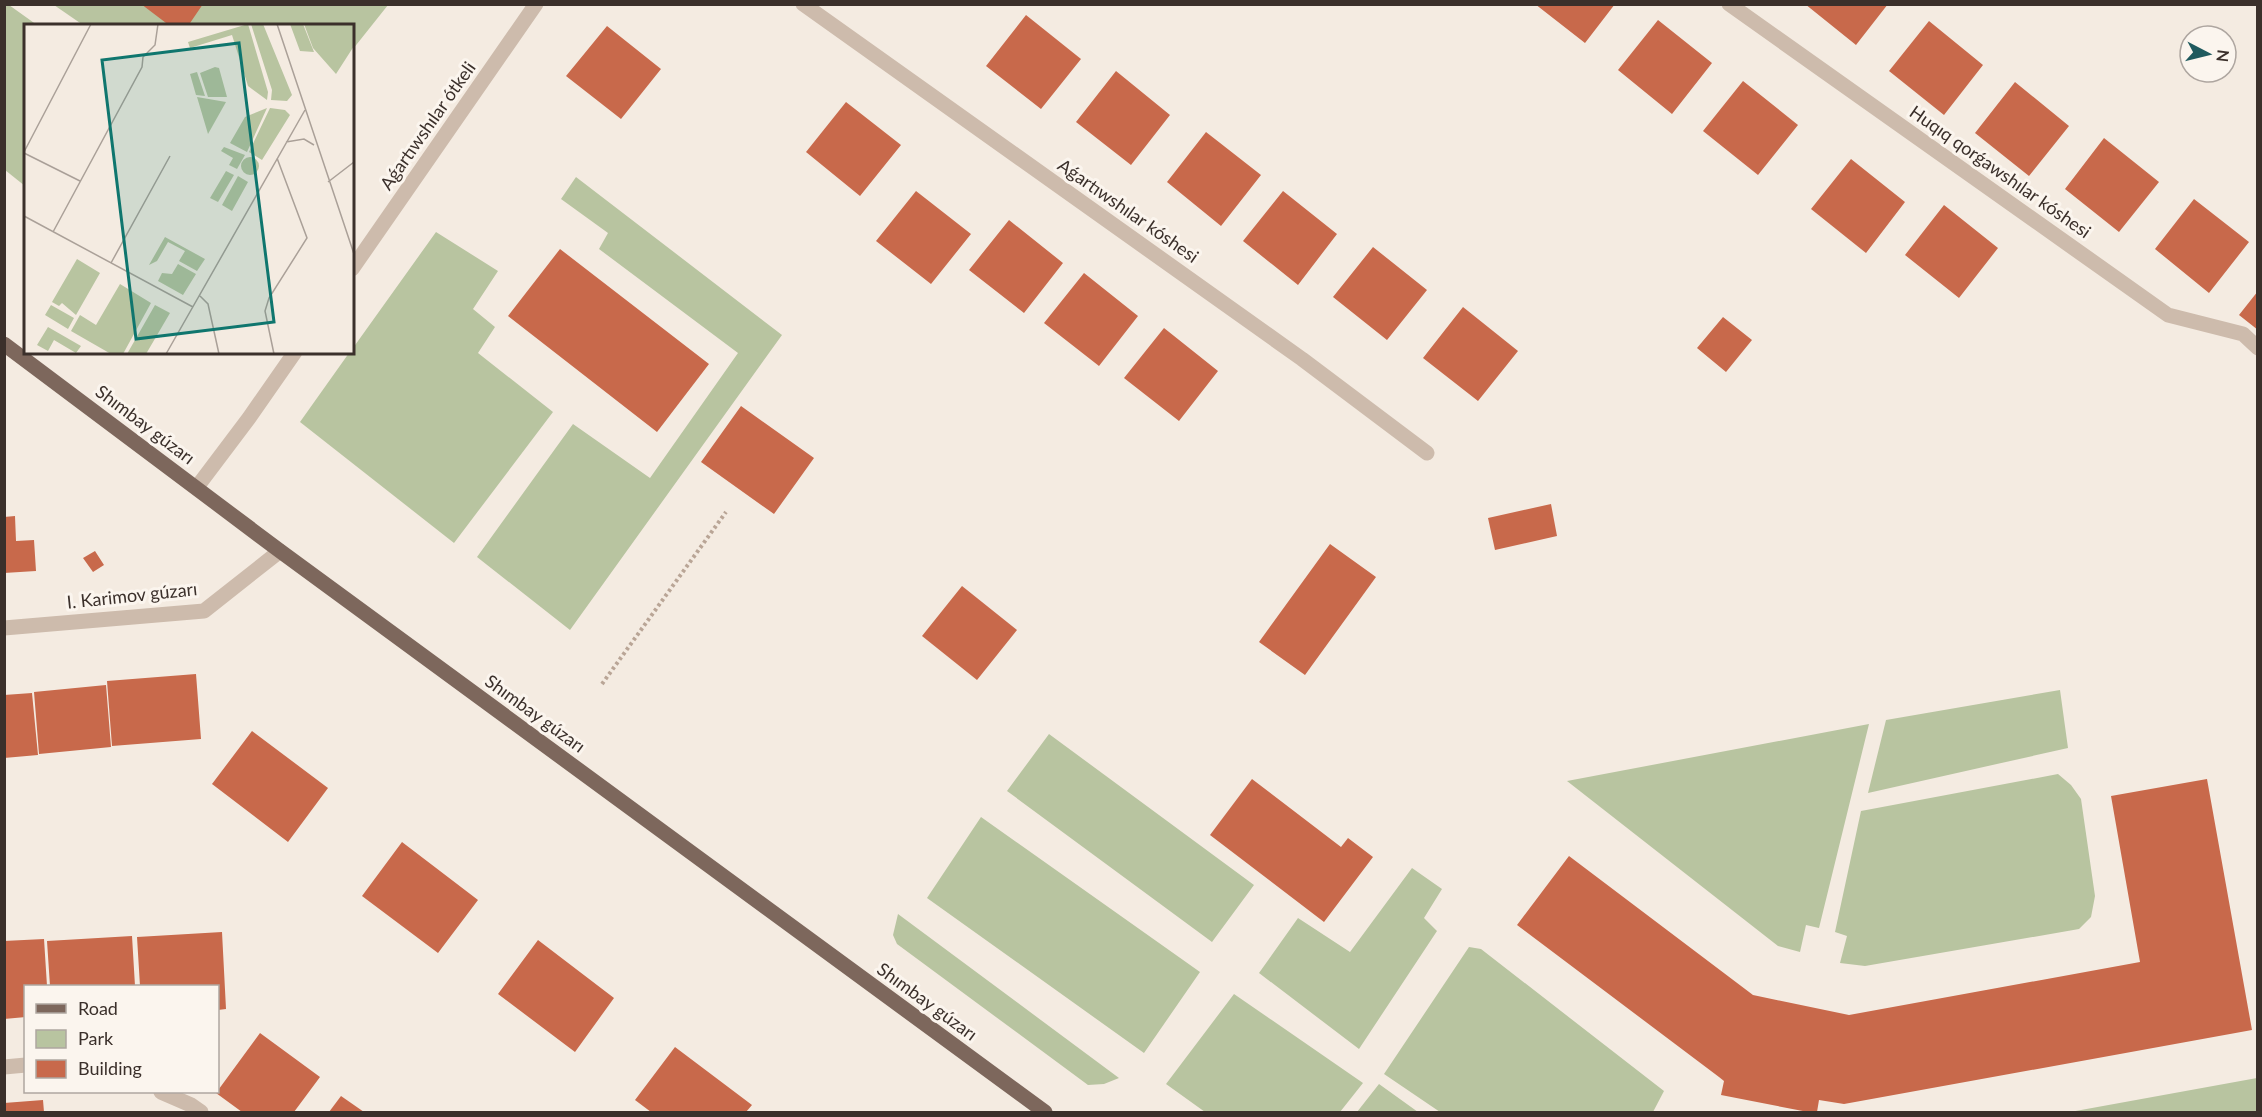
<svg xmlns="http://www.w3.org/2000/svg" width="2262" height="1117" font-family="Lato,sans-serif">
<style>
.green{fill:#b8c4a0}
.building{fill:#c8694b}
.lines{fill:none;stroke-linecap:round;stroke-linejoin:round}
.path{stroke:#b9a596;stroke-width:4;stroke-dasharray:3 3;stroke-linecap:butt}
.minor{stroke:#cdbbac;stroke-width:15}
.major{stroke:#7d675c;stroke-width:15}
.labels{text-anchor:middle;stroke-width:6;stroke-linejoin:round;paint-order:stroke}
.street-label{font-size:18px;fill:#3b302b;stroke:#fbf5ee}
.inset-road{fill:none;stroke:#aaa098;stroke-width:1.5}
.view{fill:#0f766e;fill-opacity:0.15;stroke:#0f766e;stroke-width:3}
.inset-edge{fill:none;stroke:#3b302b;stroke-width:3}
</style>
<rect width="100%" height="100%" fill="#f4ebe1"/>
<path class="green" d="M4,5H9L37,25L26,26L25,186L5,170Z
M54,5H388L353,49L352,26L83,25Z
M576,177L782,335L570,630L477,557L573,424L650,478L738,353L599,249L608,233L561,199Z
M436,232L498,271L473,309L495,327L478,353L553,412L454,543L300,422L349,353L352,352L353,348Z
M2060,690L2068,748L1868,793L1886,720Z
M1869,724L1819,928L1806,925L1800,952L1778,946L1567,781Z
M1049,734L1254,885L1212,942L1007,791Z
M2058,774L2071,785L2081,799L2095,896L2091,917L2079,929L1865,966L1840,963L1847,936L1835,932L1861,811Z
M981,817L1200,972L1144,1053L927,898Z
M1412,868L1442,889L1424,918L1437,931L1359,1049L1259,973L1298,918L1350,952Z
M898,914L1119,1078L1104,1084L1088,1085L897,944L893,935Z
M1469,947L1481,949L1664,1091L1653,1112H1440L1384,1074Z
M1234,994L1363,1083L1340,1112H1205L1166,1084Z
M2257,1078V1112H2070Z
M1379,1084L1418,1112H1357Z"/>
<path class="building" d="M141,4H203L188,26H170Z
M1535,4H1615L1585,43Z
M1805,4H1888L1856,45Z
M1026,15L1081,59L1041,109L986,66Z
M1658,20L1712,63L1672,114L1618,70Z
M1929,21L1983,65L1944,115L1889,71Z
M607,26L661,69L621,119L566,76Z
M1116,71L1170,115L1131,165L1076,122Z
M1743,81L1798,125L1758,175L1703,131Z
M2015,82L2069,126L2029,176L1975,133Z
M846,102L901,145L860,196L806,152Z
M1206,132L1261,175L1221,226L1167,182Z
M2104,138L2159,182L2119,232L2065,189Z
M1851,159L1905,202L1866,253L1811,209Z
M916,191L971,234L931,284L876,241Z
M1283,191L1337,234L1298,285L1243,241Z
M2194,199L2249,242L2209,293L2155,249Z
M1944,205L1998,248L1959,298L1905,255Z
M1009,220L1063,263L1024,313L969,270Z
M1373,247L1427,290L1387,340L1333,297Z
M560,249L709,364L657,432L508,316Z
M1084,273L1138,316L1099,366L1044,323Z
M2258,291V330L2239,315Z
M1463,307L1518,351L1478,401L1423,358Z
M1723,317L1752,340L1726,372L1697,348Z
M1164,328L1218,371L1179,421L1124,378Z
M741,406L814,458L774,514L701,462Z
M1551,504L1557,536L1495,550L1488,518Z
M15,516L16,541L34,540L36,571L4,573V517Z
M1330,544L1376,577L1305,675L1259,642Z
M95,551L104,565L93,572L83,558Z
M962,586L1017,630L977,680L922,636Z
M196,674L201,739L112,746L107,681Z
M106,685L111,747L39,754L34,692Z
M32,693L38,755L4,758V695Z
M252,731L328,788L288,842L212,784Z
M1252,779L1341,847L1348,838L1373,857L1324,922L1210,835Z
M2207,779L2252,1030L1844,1104L1819,1100L1817,1112H1808L1721,1095L1724,1081L1719,1077L1517,925L1569,856L1753,995L1849,1015L2140,962L2111,796Z
M402,842L478,900L438,953L362,896Z
M222,932L226,1009L218,1010V986H140L137,937Z
M132,936L135,986H50L47,941Z
M44,939L47,986H26V1017L4,1019V941Z
M538,940L614,998L575,1052L498,994Z
M260,1033L320,1077L294,1112H242L216,1093Z
M675,1047L752,1105L746,1112H651L635,1100Z
M341,1096L364,1112H329Z
M43,1100L44,1112H4V1103Z"/>
<g class="lines">
<path class="path" d="M602,684L726,512"/>
<path class="minor" d="M803,4L1302,359L1427,453
M1729,4L2168,315L2243,334L2258,348
M352,269L536,4
M197,487L249,418L295,352
M4,628L204,611L280,551
M4,1067L26,1065
M161,1092L191,1105L201,1112"/>
<path class="major" d="M4,344L280,551L1045,1112"/>
</g>
<g class="labels">
<g class="street-label">
<text transform="translate(428 126) rotate(-55)" y="6">Aǵartıwshılar ótkeli</text>
<text transform="translate(2000 172) rotate(35)" y="6">Huqıq qorǵawshılar kóshesi</text>
<text transform="translate(1128 211) rotate(35)" y="6">Aǵartıwshılar kóshesi</text>
<text transform="translate(145 425) rotate(37)" y="6">Shımbay gúzarı</text>
<text transform="translate(132 596) rotate(-6)" y="6">I. Karimov gúzarı</text>
<text transform="translate(535 714) rotate(36)" y="6">Shımbay gúzarı</text>
<text transform="translate(927 1002) rotate(36)" y="6">Shımbay gúzarı</text>
</g>
</g>
<g transform="translate(24 24)">
<rect width="330" height="330" fill="#f4ebe1"/>
<path d="M224,0L244,68L243,76L224,62L208,11L166,24L164,18ZM227,0H239L268,71L263,77L247,76L248,66ZM266,0H279L290,28L276,27ZM280,0H330V22L312,50L289,24ZM191,43L195,44L203,73H184L176,49ZM173,48L181,72L172,71L166,50ZM173,73L202,78L184,110ZM243,84L223,128L206,119L221,93ZM246,84L261,86L266,91L238,136L225,128ZM200,123L221,131L213,145L205,141L209,134L197,127ZM217 142a9 9 0 1 1 18 0a9 9 0 1 1-18 0ZM202,147L210,151L194,178L186,174ZM214,152L224,158L208,187L198,181ZM141,213L181,235L173,247L155,237L161,227L144,218L133,237L125,241ZM53,235L76,249L52,291L38,279L35,282L28,278ZM154,240L172,250L159,271L134,257L138,249L148,250ZM96,260L127,279L99,330H87L47,307L56,291L72,301ZM27,281L50,294L44,305L21,291ZM131,281L146,289L122,330H103ZM24,303L57,322L52,329L30,316L24,327L13,321Z" fill="#b8c4a0"/>
<path class="inset-road" d="M253,0L330,230M262,118L280,115L290,121M0,128L67,0M0,129L56,157M304,158L330,138M0,192L169,283M29,208L118,43L119,33L131,21L134,0M87,239L146,132M176,272L184,280L195,330M142,330L281,86M250,330L241,287L245,274L283,214L253,134"/>
<path class="view" d="M215,19L250,298L112,315L78,36Z"/>
<rect width="330" height="330" class="inset-edge"/>
</g>
<rect width="2262" height="1117" fill="none" stroke="#3b302b" stroke-width="12"/>
<rect x="24" y="985" width="195" height="108" fill="#fbf5ee" stroke="#aea6a0" stroke-width="1.5"/>
<rect x="36" y="1004" width="30" height="9" fill="#7d675c" stroke="#aea6a0" stroke-width="1.5"/>
<text x="78" y="1015" font-size="18" fill="#3b302b">Road</text>
<rect x="36" y="1030" width="30" height="18" fill="#b8c4a0" stroke="#aea6a0" stroke-width="1.5"/>
<text x="78" y="1045" font-size="18" fill="#3b302b">Park</text>
<rect x="36" y="1060" width="30" height="18" fill="#c8694b" stroke="#aea6a0" stroke-width="1.5"/>
<text x="78" y="1075" font-size="18" fill="#3b302b">Building</text>
<g transform="translate(2208 54) rotate(97)"><circle r="28" fill="#fbf5ee" stroke="#aea6a0" stroke-width="1.5"/>
<path d="M0-4.5L10 22L0 15L-10 22Z" fill="#1f5a5e"/>
<text y="-9" font-size="16" font-weight="bold" text-anchor="middle" fill="#3b302b">N</text>
</g>
</svg>
